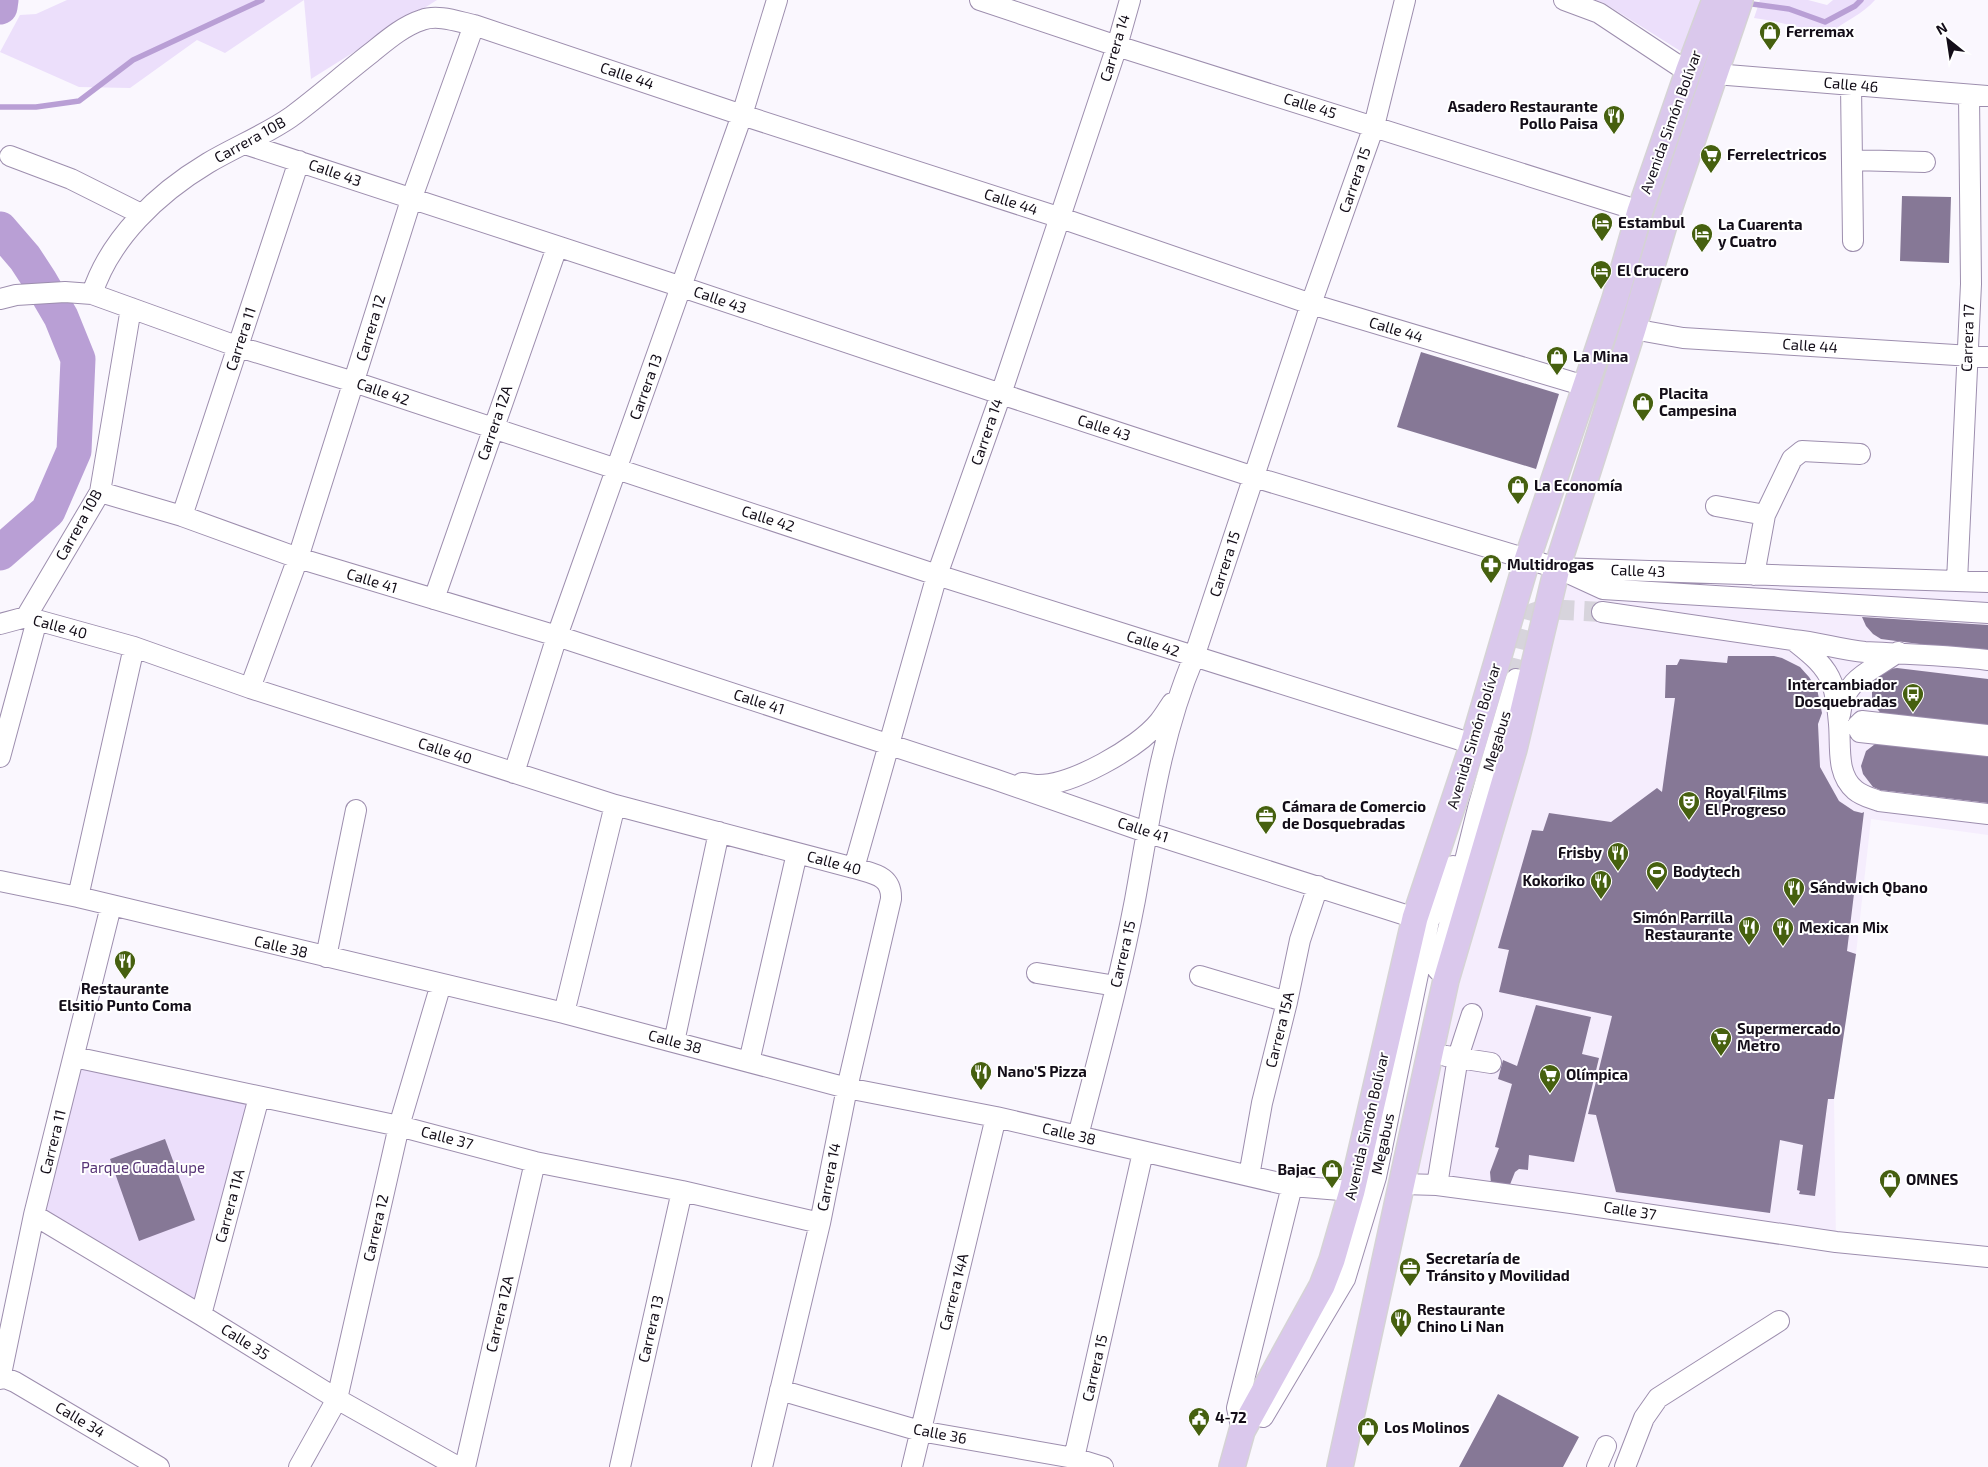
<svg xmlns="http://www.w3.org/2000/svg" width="1988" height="1467" font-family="'Exo 2',sans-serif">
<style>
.built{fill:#f5edfd}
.green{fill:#ecdffb}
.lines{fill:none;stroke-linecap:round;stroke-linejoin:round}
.stream{stroke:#b99fd5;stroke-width:5.5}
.river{stroke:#b99fd5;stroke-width:35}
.building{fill:#867896}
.minor-tunnel{stroke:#d7d4dc;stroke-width:20;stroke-dasharray:20 10;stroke-linecap:butt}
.minor-casing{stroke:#9d8eae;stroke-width:22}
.major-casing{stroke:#d5d3d5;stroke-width:28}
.minor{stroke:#fff;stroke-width:20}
.major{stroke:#dac8ec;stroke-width:25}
.labels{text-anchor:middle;stroke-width:4;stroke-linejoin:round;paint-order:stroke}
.poi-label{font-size:15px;font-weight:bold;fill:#130d18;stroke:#fff;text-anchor:start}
.street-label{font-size:15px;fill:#130d18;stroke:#fff}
.park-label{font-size:15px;fill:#583577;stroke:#fff}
</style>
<rect width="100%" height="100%" fill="#faf7fe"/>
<path class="built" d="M1557,568L1988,582V835L1871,819L1856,954L1834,1099L1836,1242L1402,1184Z"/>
<path class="green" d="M67,0H437L311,79L304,0L225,53L197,40L130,88L79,87L0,52L20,15L36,14Z
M1595,0H1706L1693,59L1604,3Z
M1760,0H1808L1827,5L1833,0H1875C1862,15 1844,21 1829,34L1773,21L1754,18Z
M74,1057L259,1097L201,1315L34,1215Z"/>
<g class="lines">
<path class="stream" d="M1745,3L1789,9L1825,22L1855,6L1861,0
M0,107H36L79,101L133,60L262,0"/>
<path class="river" d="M0,7L1,0
M0,229L25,258L40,281L61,317L78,359L74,451L48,511L0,553"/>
</g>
<path class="building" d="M1902,196L1951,197L1949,263L1900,261Z
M1421,352L1559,394L1536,469L1397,427Z
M1862,617L1988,625V653L1881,639L1873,634L1866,626Z
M1728,656H1774L1782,658L1800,667L1809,677L1817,689L1822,713L1818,724L1820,767L1839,801L1854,811L1862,813L1864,812L1847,951L1856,954L1834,1099H1828L1815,1196L1799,1194L1800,1191L1797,1190L1803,1145L1780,1140L1770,1213L1616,1192L1596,1115L1588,1114L1612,1016L1499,992L1509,950L1498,948L1532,830L1543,831L1549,813L1611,822L1657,788L1662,792L1675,698H1665L1666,665H1677L1680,659L1727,663Z
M1897,668L1988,679V730L1882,715L1872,702V686L1875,679L1889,669Z
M1879,741L1988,752V803L1880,790L1873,787L1863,774L1861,766L1866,751Z
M1536,1005L1591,1017L1582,1054L1599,1058L1574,1162L1529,1155L1528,1170L1519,1169L1515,1172L1509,1187L1491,1184L1490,1172L1499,1148L1495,1147L1512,1084L1498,1079L1503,1060L1517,1066Z
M165,1139L195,1220L139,1241L110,1159Z
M1498,1394L1579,1437L1563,1467H1459Z"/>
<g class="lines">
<path class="minor-tunnel" d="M1516,679L1533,613L1545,609L1602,612"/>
<g class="minor-casing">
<path id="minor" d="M980,0L1117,46L1640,211
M1564,0L1599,13L1688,72
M1715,74L1988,96
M1851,85L1853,241
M245,144L682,287L1001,394L1254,477L1557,568L1988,582
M10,156L71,179L141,214
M1852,160L1925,162
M92,294C110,238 158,193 208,163C235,147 265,135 291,117C318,97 344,74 371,53C386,41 403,26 422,20C438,14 459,22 474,25L742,115L1058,217L1311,304L1585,386
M0,299L16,295L65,292L92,294L239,347L354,382L937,575L1473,744
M1633,329L1683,338L1988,357
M100,492L182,516L298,558L557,636L994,779L1146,832L1415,918
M1716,506L1765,515
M182,516L299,161
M1566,572L1603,589L1988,613
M1754,575L1765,515L1792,459L1802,451L1860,454
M1957,581L1971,284L1969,95
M434,599L557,247
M1602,612L1793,640C1818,642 1841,650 1865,652C1906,654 1947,655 1988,660
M26,617L100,492L131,308
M0,624L26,617L134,647L250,688L615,805L854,868C873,874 892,875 891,899L847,1088L820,1223L762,1467
M1793,640C1808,652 1825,664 1832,683C1836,696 1838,711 1839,724C1841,747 1836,774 1855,790C1862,796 1871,798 1879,801L1988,814
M250,688L298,558L411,200L474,25
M1840,715C1844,678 1872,671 1898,652
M1988,735L1862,721L1857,726L1860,732L1988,746
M0,757L37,620
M514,773L557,636L742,115L777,0
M1022,783C1027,783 1032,785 1037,785C1071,786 1138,748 1159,722C1164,716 1168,709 1172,703
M854,868L937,575L1001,394L1117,46L1130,0
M0,881L78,897L564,1013L847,1088L996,1117L1292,1186L1352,1191
M78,897L134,647
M326,957L356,810
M1438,970L1479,804L1516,679
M1037,973L1116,986
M1200,976L1287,1002
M564,1013L615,805
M674,1042L719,832
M1446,1056L1491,1063
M74,1057L399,1126L535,1162L682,1191L820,1223
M749,1062L797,853
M1078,1136C1098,1058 1120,979 1135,900C1150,817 1161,735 1194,657L1311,304L1374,126L1405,0
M1249,1176L1262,1103L1287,1002L1300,940L1318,886
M1402,1184L1437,1185L1571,1203L1836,1242L1988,1257
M1437,1185L1458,1057L1472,1014
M34,1215L201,1315L337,1399L458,1467
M201,1315L259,1097
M0,1376L15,1382L159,1467
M0,1379L34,1215L111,906
M780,1390L920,1431L1074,1458L1103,1467
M1263,1417L1345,1279L1376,1177L1429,921L1453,866
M1242,1431L1237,1408L1292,1186
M299,1467L337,1399L399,1126L441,984
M465,1467L535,1162
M620,1467L682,1191
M912,1467L996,1117
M1072,1467L1143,1152
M1597,1467L1606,1446
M1625,1467L1644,1418L1658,1398L1779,1321"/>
</g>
<g class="major-casing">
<path id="major" d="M1232,1467L1242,1431L1322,1286L1332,1260L1352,1191L1415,918L1473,744L1527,560L1615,299L1640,211L1688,72L1715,0
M1340,1467L1446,980L1514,749L1557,568L1633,329L1667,215L1740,0"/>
</g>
<use href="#minor" class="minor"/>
<use href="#major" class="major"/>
</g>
<defs>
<g id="shop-pin" transform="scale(1.125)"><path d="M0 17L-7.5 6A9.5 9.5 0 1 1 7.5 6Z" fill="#46600f" stroke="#fff"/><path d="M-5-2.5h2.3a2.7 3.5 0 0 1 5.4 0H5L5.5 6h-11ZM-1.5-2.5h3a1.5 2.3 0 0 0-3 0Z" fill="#fff"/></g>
<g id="restaurant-pin" transform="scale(1.125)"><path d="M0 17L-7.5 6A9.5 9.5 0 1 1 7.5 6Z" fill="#46600f" stroke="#fff"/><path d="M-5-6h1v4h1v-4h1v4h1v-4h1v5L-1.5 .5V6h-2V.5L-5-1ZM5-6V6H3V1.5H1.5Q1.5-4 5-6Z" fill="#fff"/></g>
<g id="supermarket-pin" transform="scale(1.125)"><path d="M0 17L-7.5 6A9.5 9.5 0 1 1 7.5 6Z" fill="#46600f" stroke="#fff"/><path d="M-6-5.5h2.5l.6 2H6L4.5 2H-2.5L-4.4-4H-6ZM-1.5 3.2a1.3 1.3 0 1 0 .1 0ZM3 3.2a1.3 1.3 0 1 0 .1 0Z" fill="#fff"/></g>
<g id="hotel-pin" transform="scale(1.125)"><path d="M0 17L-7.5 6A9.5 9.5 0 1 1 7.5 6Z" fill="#46600f" stroke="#fff"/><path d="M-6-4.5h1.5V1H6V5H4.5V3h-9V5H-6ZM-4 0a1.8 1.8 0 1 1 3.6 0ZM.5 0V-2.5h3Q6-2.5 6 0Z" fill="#fff"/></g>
<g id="pharmacy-pin" transform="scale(1.125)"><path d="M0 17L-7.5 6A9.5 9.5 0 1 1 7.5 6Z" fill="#46600f" stroke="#fff"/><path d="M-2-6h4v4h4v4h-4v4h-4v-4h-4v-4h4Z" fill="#fff"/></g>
<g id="bus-pin" transform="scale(1.125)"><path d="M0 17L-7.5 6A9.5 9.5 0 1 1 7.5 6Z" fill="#46600f" stroke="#fff"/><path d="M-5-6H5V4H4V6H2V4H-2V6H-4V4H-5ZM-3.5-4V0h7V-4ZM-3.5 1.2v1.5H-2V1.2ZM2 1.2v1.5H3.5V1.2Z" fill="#fff"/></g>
<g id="theatre-pin" transform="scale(1.125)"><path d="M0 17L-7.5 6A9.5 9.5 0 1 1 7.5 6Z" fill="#46600f" stroke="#fff"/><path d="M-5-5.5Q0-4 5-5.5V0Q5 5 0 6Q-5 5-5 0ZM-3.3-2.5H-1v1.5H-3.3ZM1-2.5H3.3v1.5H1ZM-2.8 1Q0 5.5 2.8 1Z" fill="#fff"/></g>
<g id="office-pin" transform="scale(1.125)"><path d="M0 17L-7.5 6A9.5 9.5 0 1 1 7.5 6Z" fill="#46600f" stroke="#fff"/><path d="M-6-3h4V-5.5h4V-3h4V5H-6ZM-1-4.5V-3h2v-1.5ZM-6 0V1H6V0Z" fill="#fff"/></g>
<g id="stadium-pin" transform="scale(1.125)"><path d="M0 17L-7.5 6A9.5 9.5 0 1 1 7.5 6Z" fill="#46600f" stroke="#fff"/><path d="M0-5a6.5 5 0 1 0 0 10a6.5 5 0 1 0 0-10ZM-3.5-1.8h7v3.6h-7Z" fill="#fff"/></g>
<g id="civic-pin" transform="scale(1.125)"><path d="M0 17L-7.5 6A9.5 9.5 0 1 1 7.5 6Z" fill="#46600f" stroke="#fff"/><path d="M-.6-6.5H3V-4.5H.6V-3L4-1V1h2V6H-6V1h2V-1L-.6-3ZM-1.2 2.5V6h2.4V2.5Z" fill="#fff"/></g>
</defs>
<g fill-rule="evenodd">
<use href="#shop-pin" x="1770" y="32"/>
<use href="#restaurant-pin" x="1614" y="116"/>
<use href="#supermarket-pin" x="1711" y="155"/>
<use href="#hotel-pin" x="1602" y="223"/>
<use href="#hotel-pin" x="1702" y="234"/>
<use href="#hotel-pin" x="1601" y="271"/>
<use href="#shop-pin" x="1557" y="357"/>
<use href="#shop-pin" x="1643" y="403"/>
<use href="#shop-pin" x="1518" y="486"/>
<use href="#pharmacy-pin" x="1491" y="565"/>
<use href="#bus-pin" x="1913" y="694"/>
<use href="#theatre-pin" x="1689" y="802"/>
<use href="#office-pin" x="1266" y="816"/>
<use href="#restaurant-pin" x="1618" y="853"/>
<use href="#stadium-pin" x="1657" y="872"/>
<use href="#restaurant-pin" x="1601" y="881"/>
<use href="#restaurant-pin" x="1794" y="888"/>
<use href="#restaurant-pin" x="1749" y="927"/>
<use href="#restaurant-pin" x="1783" y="928"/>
<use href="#restaurant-pin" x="125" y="961"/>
<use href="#supermarket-pin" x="1721" y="1038"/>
<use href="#restaurant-pin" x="981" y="1072"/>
<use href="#supermarket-pin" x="1550" y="1075"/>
<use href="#shop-pin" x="1332" y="1170"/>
<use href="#shop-pin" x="1890" y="1180"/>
<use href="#office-pin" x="1410" y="1268"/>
<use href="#restaurant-pin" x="1401" y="1319"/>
<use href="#civic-pin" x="1199" y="1418"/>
<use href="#shop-pin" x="1368" y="1428"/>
</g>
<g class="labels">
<g class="poi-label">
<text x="1786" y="37">Ferremax</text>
<text x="1598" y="112" text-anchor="end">Asadero Restaurante<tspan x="1598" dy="17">Pollo Paisa</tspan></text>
<text x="1727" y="160">Ferrelectricos</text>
<text x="1618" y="228">Estambul</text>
<text x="1718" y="230">La Cuarenta<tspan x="1718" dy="17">y Cuatro</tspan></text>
<text x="1617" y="276">El Crucero</text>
<text x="1573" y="362">La Mina</text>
<text x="1659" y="399">Placita<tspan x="1659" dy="17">Campesina</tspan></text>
<text x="1534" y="491">La Economía</text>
<text x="1507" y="570">Multidrogas</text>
<text x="1897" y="690" text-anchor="end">Intercambiador<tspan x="1897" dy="17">Dosquebradas</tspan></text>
<text x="1705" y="798">Royal Films<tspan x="1705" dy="17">El Progreso</tspan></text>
<text x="1282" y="812">Cámara de Comercio<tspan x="1282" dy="17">de Dosquebradas</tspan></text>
<text x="1602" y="858" text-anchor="end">Frisby</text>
<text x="1673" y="877">Bodytech</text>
<text x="1585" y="886" text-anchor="end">Kokoriko</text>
<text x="1810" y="893">Sándwich Qbano</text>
<text x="1733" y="923" text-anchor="end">Simón Parrilla<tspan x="1733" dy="17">Restaurante</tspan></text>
<text x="1799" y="933">Mexican Mix</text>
<text x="125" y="994" text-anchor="middle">Restaurante<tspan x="125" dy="17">Elsitio Punto Coma</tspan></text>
<text x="1737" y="1034">Supermercado<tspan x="1737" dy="17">Metro</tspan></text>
<text x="997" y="1077">Nano'S Pizza</text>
<text x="1566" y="1080">Olímpica</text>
<text x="1316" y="1175" text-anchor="end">Bajac</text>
<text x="1906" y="1185">OMNES</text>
<text x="1426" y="1264">Secretaría de<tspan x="1426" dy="17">Tránsito y Movilidad</tspan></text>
<text x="1417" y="1315">Restaurante<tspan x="1417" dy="17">Chino Li Nan</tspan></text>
<text x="1215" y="1423">4-72</text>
<text x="1384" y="1433">Los Molinos</text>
</g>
<g class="street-label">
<text transform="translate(1115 48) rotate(-73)" y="5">Carrera 14</text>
<text transform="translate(627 76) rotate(19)" y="5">Calle 44</text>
<text transform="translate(1851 85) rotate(5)" y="5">Calle 46</text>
<text transform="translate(1310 106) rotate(17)" y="5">Calle 45</text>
<text transform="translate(1671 122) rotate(-70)" y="5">Avenida Simón Bolívar</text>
<text transform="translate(250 140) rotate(-29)" y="5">Carrera 10B</text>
<text transform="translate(335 173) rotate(19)" y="5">Calle 43</text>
<text transform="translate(1355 180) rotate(-71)" y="5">Carrera 15</text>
<text transform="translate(1011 202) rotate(18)" y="5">Calle 44</text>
<text transform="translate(720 300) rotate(19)" y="5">Calle 43</text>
<text transform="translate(371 328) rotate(-73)" y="5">Carrera 12</text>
<text transform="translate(1396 330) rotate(17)" y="5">Calle 44</text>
<text transform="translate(1968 338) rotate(-88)" y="5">Carrera 17</text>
<text transform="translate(241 339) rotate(-72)" y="5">Carrera 11</text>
<text transform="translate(1810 346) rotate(4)" y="5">Calle 44</text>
<text transform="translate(646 387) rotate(-70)" y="5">Carrera 13</text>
<text transform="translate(383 392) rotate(19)" y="5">Calle 42</text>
<text transform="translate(495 423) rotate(-71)" y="5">Carrera 12A</text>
<text transform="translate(1104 428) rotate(18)" y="5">Calle 43</text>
<text transform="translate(987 432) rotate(-71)" y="5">Carrera 14</text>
<text transform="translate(768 519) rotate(18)" y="5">Calle 42</text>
<text transform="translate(79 525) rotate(-61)" y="5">Carrera 10B</text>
<text transform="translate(1225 564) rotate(-72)" y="5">Carrera 15</text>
<text transform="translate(1638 571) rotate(2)" y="5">Calle 43</text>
<text transform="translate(372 581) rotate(17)" y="5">Calle 41</text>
<text transform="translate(60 627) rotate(15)" y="5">Calle 40</text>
<text transform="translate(1153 644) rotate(18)" y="5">Calle 42</text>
<text transform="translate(759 702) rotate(18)" y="5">Calle 41</text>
<text transform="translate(1474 736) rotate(-73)" y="5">Avenida Simón Bolívar</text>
<text transform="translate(1497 741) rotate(-73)" y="5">Megabus</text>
<text transform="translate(445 751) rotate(18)" y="5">Calle 40</text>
<text transform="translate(1143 830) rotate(18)" y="5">Calle 41</text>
<text transform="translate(834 863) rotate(15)" y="5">Calle 40</text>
<text transform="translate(281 947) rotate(13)" y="5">Calle 38</text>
<text transform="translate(1123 954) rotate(-77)" y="5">Carrera 15</text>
<text transform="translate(1280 1030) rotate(-76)" y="5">Carrera 15A</text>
<text transform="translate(675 1042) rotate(15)" y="5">Calle 38</text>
<text transform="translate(1367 1126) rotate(-77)" y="5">Avenida Simón Bolívar</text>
<text transform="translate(1069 1134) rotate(13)" y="5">Calle 38</text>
<text transform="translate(447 1138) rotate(15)" y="5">Calle 37</text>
<text transform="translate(53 1142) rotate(-76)" y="5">Carrera 11</text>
<text transform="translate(1383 1144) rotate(-78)" y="5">Megabus</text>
<text transform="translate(829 1177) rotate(-79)" y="5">Carrera 14</text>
<text transform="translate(230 1206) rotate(-75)" y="5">Carrera 11A</text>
<text transform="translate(1630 1211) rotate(9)" y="5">Calle 37</text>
<text transform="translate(376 1228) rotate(-77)" y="5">Carrera 12</text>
<text transform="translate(954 1292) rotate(-76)" y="5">Carrera 14A</text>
<text transform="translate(500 1314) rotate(-77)" y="5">Carrera 12A</text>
<text transform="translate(651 1329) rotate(-77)" y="5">Carrera 13</text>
<text transform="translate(245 1342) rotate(32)" y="5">Calle 35</text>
<text transform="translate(1095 1368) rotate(-77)" y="5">Carrera 15</text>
<text transform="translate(80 1420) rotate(31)" y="5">Calle 34</text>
<text transform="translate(940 1434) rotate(11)" y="5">Calle 36</text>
</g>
<g class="park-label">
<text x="143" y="1173">Parque Guadalupe</text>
</g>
</g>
<g transform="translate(1948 40) rotate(330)" stroke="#ffffff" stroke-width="4" paint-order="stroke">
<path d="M0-4L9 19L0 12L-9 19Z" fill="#130d18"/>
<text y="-8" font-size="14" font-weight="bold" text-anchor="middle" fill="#130d18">N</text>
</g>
</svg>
